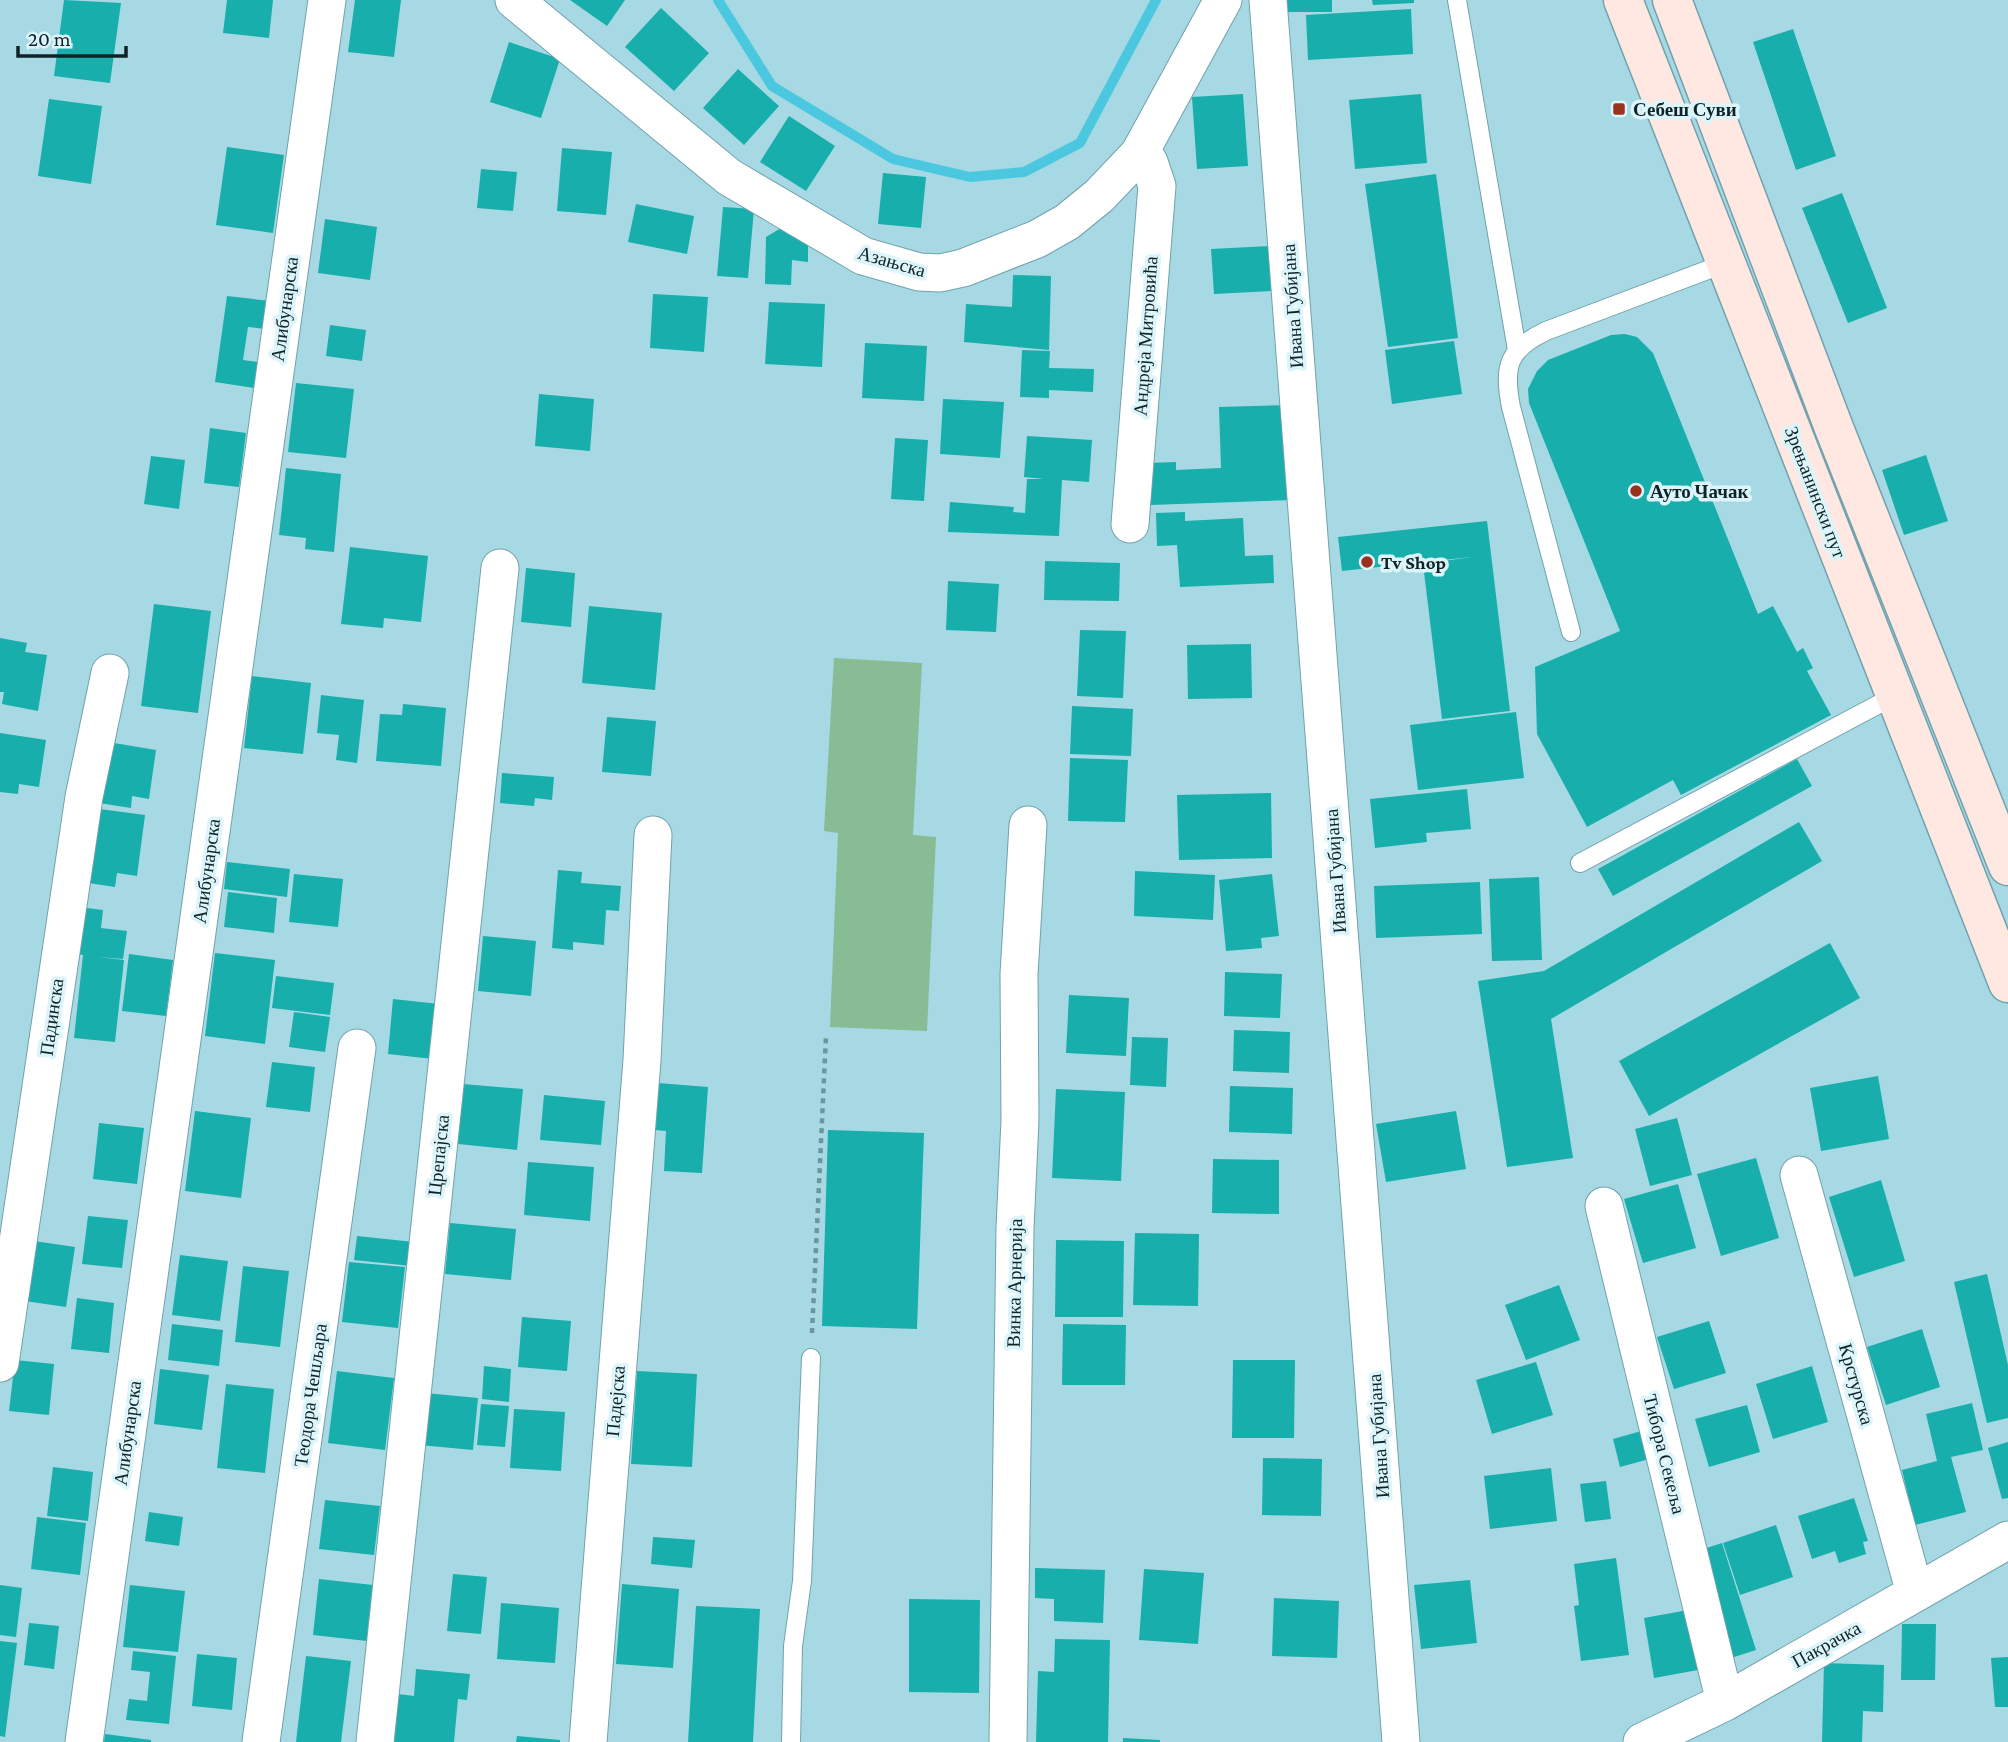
<svg xmlns="http://www.w3.org/2000/svg" width="2008" height="1742" font-family="'Crimson Pro',serif">
<style>
.grass{fill:#87bc95}
.lines{fill:none;stroke-linecap:round;stroke-linejoin:round}
.stream{stroke:#4bc8e0;stroke-width:10}
.building{fill:#17aeab}
.lane-casing{stroke:#71a2ad;stroke-width:20}
.street-casing{stroke:#71a2ad;stroke-width:39}
.secondary-casing{stroke:#71a2ad;stroke-width:41}
.path{stroke:#6d959d;stroke-width:4.5;stroke-dasharray:5 5;stroke-linecap:butt}
.lane{stroke:#fff;stroke-width:18}
.street{stroke:#fff;stroke-width:37}
.secondary{stroke:#ffe7e2;stroke-width:38}
.poi-dot{fill:#9a311d;stroke:#dcf5fb;stroke-width:2.5}
.labels{text-anchor:middle;stroke-width:7;stroke-linejoin:round;paint-order:stroke}
.poi-label{font-size:19px;font-weight:bold;fill:#0f2327;stroke:#dcf5fb;text-anchor:start}
.street-label{font-size:19px;fill:#0f2327;stroke:#dcf5fb}
</style>
<rect width="100%" height="100%" fill="#a6d9e4"/>
<path class="grass" d="M834,658L922,663L913,835L936,837L927,1031L830,1027L838,833L824,831Z"/>
<g class="lines">
<path class="stream" d="M718,0L772,86L893,159L970,177L1024,172L1080,143L1156,0"/>
</g>
<path class="building" d="M64,0L121,3L110,83L54,76Z
M227,0H273L269,38L223,33Z
M355,0H401L394,57L348,52Z
M570,0H625L607,26Z
M1285,0H1332V12H1285Z
M1372,0H1414V3L1373,5Z
M661,8L709,53L674,91L625,47Z
M1411,9L1413,54L1308,60L1306,15Z
M1793,29L1836,156L1796,170L1753,42Z
M509,42L560,59L541,118L490,102Z
M738,69L779,106L744,145L703,108Z
M1243,94L1248,166L1197,169L1192,97Z
M1421,94L1427,163L1355,169L1349,100Z
M49,99L102,106L91,184L38,176Z
M789,116L835,146L806,191L760,162Z
M227,147L284,155L273,233L216,225Z
M562,148L612,152L606,215L557,211Z
M481,169L517,172L513,211L477,208Z
M883,173L926,177L921,228L878,224Z
M1436,174L1458,338L1388,347L1365,184Z
M1842,193L1887,308L1848,323L1802,208Z
M636,204L694,216L687,254L628,242Z
M723,207L754,209L748,278L717,276Z
M325,219L377,227L370,280L318,273Z
M781,228L808,243V262L792,260L791,285L765,284L766,237Z
M1270,246L1272,291L1214,294L1211,249Z
M1013,275L1051,276L1049,350L964,342L966,304L1012,307Z
M653,294L708,297L704,352L650,348Z
M227,296L270,301L267,329L248,327L243,360L258,362L254,388L215,382Z
M769,302L825,304L822,367L765,364Z
M330,325L366,330L362,361L326,356Z
M1625,334L1637,337L1653,353L1758,614L1773,606L1797,652L1803,648L1813,668L1807,671L1831,715L1681,795L1673,780L1587,827L1537,734L1535,667L1620,631L1529,403L1528,389L1537,371L1548,360L1611,335Z
M1454,341L1462,394L1392,404L1385,350Z
M865,343L927,346L924,401L862,398Z
M1022,350L1050,351L1049,368L1094,369L1093,392L1049,390V398L1020,397Z
M296,383L354,389L346,458L288,452Z
M539,394L594,399L590,451L535,446Z
M943,399L1004,402L1000,458L940,454Z
M1289,405L1292,500L1150,505L1148,463L1176,462V470L1221,468L1219,407Z
M210,428L246,433L239,487L204,483Z
M1027,436L1092,440L1089,482L1062,480L1059,536L948,532L950,502L1014,507L1013,512L1025,513L1027,479H1044L1024,477Z
M895,438L928,440L924,501L891,499Z
M1926,455L1948,521L1904,535L1882,470Z
M151,456L185,460L179,509L144,504Z
M286,468L341,474L334,552L305,549L306,538L279,535Z
M1185,512V521L1243,518L1245,556L1273,555L1274,583L1180,587L1177,545L1157,546L1156,513Z
M1487,521L1510,711L1442,719L1423,564L1471,557L1342,571L1338,537Z
M350,547L428,556L421,622L384,618L383,628L341,624Z
M1045,561L1120,563L1119,601L1044,600Z
M526,568L575,573L571,627L521,622Z
M948,581L999,584L996,632L946,630Z
M154,604L211,611L198,713L141,706Z
M589,606L662,613L655,690L582,683Z
M1080,630L1126,631L1123,698L1077,696Z
M0,638L27,643L25,652L47,655L38,711L2,704L4,692H0Z
M1251,644L1252,698L1188,699L1187,645Z
M252,676L311,683L303,754L244,748Z
M321,695L364,700L357,763L336,760L339,735L317,733Z
M403,704L446,708L441,766L376,761L380,714L402,715Z
M1072,706L1133,709L1131,756L1070,754Z
M1516,712L1524,778L1418,790L1410,725Z
M607,717L656,721L651,776L602,772Z
M0,733L46,740L39,787L19,784L18,794L0,792Z
M108,742L156,750L149,799L132,796L131,808L99,803Z
M1070,758L1128,760L1125,822L1068,821Z
M1797,759L1812,786L1613,896L1598,869Z
M502,773L554,777L552,800L535,798L534,806L500,803Z
M1467,789L1471,829L1426,833L1427,842L1375,848L1370,799Z
M1271,793L1272,858L1179,860L1177,795Z
M92,808L145,815L137,876L117,873L115,887L82,882Z
M1799,822L1822,861L1551,1019L1573,1158L1507,1167L1478,981L1544,971Z
M227,862L290,869L287,897L224,889Z
M558,870L582,872L581,883L621,886L619,911L606,910L604,945L573,942V950L552,948Z
M1135,871L1215,875L1213,920L1134,916Z
M294,874L343,879L338,927L289,922Z
M1272,874L1279,936L1261,938L1262,948L1226,951L1219,880Z
M1539,877L1542,960L1492,961L1489,879Z
M1480,882L1482,934L1376,938L1374,886Z
M228,892L277,898L274,933L224,927Z
M79,907L103,910L101,928L127,931L123,959L98,957L124,960L115,1042L74,1038L83,955L74,954Z
M483,936L536,941L531,996L478,991Z
M1830,943L1860,998L1649,1116L1619,1061Z
M215,953L275,960L265,1044L205,1036Z
M129,954L173,960L166,1016L122,1011Z
M1225,972L1282,974L1280,1018L1224,1016Z
M276,976L334,983L330,1015L272,1008Z
M1069,995L1129,998L1126,1056L1066,1053Z
M393,999L439,1004L433,1059L388,1054Z
M294,1012L330,1017L325,1052L289,1047Z
M1234,1030L1290,1032L1289,1073L1233,1071Z
M1132,1037L1168,1038L1166,1087L1130,1085Z
M272,1062L315,1067L310,1112L266,1107Z
M1878,1076L1889,1139L1821,1151L1810,1088Z
M658,1083L708,1087L702,1173L664,1171L666,1131L655,1130Z
M463,1084L523,1089L517,1150L458,1144Z
M1230,1086L1293,1088L1292,1134L1229,1132Z
M1056,1089L1125,1092L1121,1181L1052,1178Z
M544,1095L605,1101L601,1145L540,1140Z
M195,1111L251,1118L241,1198L185,1191Z
M1456,1111L1466,1169L1386,1182L1376,1124Z
M1677,1118L1692,1175L1650,1186L1635,1129Z
M99,1123L144,1128L137,1184L93,1179Z
M828,1130L924,1133L917,1329L822,1326Z
M1756,1158L1779,1238L1721,1256L1697,1174Z
M1213,1159L1279,1160V1214L1212,1213Z
M528,1162L594,1167L590,1221L524,1215Z
M1881,1180L1905,1261L1854,1277L1829,1197Z
M1678,1184L1696,1248L1643,1263L1624,1199Z
M88,1216L128,1220L122,1268L82,1264Z
M450,1223L516,1229L511,1280L445,1274Z
M1135,1233L1199,1234L1198,1306L1133,1305Z
M357,1236L414,1242L411,1266L354,1260Z
M1056,1240L1124,1241L1123,1317H1055Z
M34,1241L75,1247L66,1307L25,1301Z
M180,1255L228,1261L220,1321L172,1315Z
M349,1262L405,1267L398,1328L342,1322Z
M243,1266L289,1271L280,1347L235,1342Z
M1987,1274L2008,1365V1418L1987,1423L1954,1282Z
M1559,1285L1580,1340L1526,1360L1505,1305Z
M77,1298L114,1303L109,1353L71,1349Z
M522,1317L571,1321L567,1371L518,1367Z
M1709,1321L1726,1373L1674,1389L1657,1337Z
M172,1324L223,1330L219,1366L168,1360Z
M1063,1324L1126,1325L1125,1385H1062Z
M1922,1329L1940,1387L1886,1405L1867,1347Z
M15,1360L54,1364L49,1415L9,1411Z
M1233,1360H1295L1294,1438H1232Z
M1536,1362L1553,1415L1492,1434L1476,1380Z
M484,1366L511,1369L509,1402L482,1399Z
M1812,1366L1828,1422L1773,1439L1756,1384Z
M160,1369L209,1375L202,1430L154,1424Z
M337,1371L394,1378L385,1450L328,1443Z
M637,1371L697,1374L692,1467L631,1464Z
M226,1384L274,1389L265,1473L217,1468Z
M425,1393L478,1398L473,1450L420,1445Z
M1972,1403L1983,1450L1951,1457L1966,1512L1915,1525L1902,1470L1937,1461L1926,1414Z
M481,1404L509,1406L505,1447L477,1445Z
M1747,1405L1760,1452L1709,1467L1695,1419Z
M514,1409L565,1412L561,1471L510,1468Z
M1645,1430L1653,1458L1620,1467L1613,1439Z
M2008,1442V1498L2002,1499L1988,1448Z
M1263,1458L1322,1459L1321,1516L1262,1515Z
M53,1467L93,1472L88,1521L47,1516Z
M1551,1468L1557,1521L1490,1529L1484,1476Z
M1606,1481L1611,1519L1585,1522L1580,1484Z
M1854,1498L1868,1541L1863,1542L1866,1554L1839,1563L1835,1551L1812,1559L1798,1516Z
M325,1500L380,1506L374,1555L319,1549Z
M149,1512L183,1517L179,1546L145,1541Z
M37,1517L86,1523L80,1575L31,1569Z
M1776,1525L1793,1577L1740,1595L1723,1543Z
M653,1537L695,1540L692,1568L651,1564Z
M1722,1543L1756,1650L1728,1659L1694,1552Z
M1616,1558L1629,1655L1581,1661L1574,1606L1579,1605L1574,1564Z
M1035,1568L1105,1570L1103,1623L1054,1621V1599L1035,1598Z
M1144,1569L1204,1573L1198,1644L1139,1640Z
M453,1574L487,1577L481,1634L447,1631Z
M319,1579L373,1585L367,1641L313,1635Z
M1470,1580L1477,1643L1421,1649L1414,1585Z
M622,1584L679,1589L673,1668L616,1664Z
M0,1585L22,1588L16,1637L0,1635Z
M130,1585L185,1591L178,1652L123,1647Z
M1274,1598L1339,1601L1337,1658L1272,1656Z
M909,1599L980,1600L979,1693L909,1692Z
M501,1603L559,1608L555,1663L497,1659Z
M696,1606L760,1609L753,1742H688Z
M1688,1610L1698,1670L1654,1678L1644,1618Z
M29,1623L59,1626L54,1669L24,1665Z
M1902,1624H1936L1935,1680H1901Z
M1055,1639L1110,1640L1108,1742H1036L1038,1671L1054,1672Z
M0,1641L17,1643L5,1737L0,1736Z
M133,1651L176,1656L169,1724L126,1720L129,1699L147,1701L150,1672L131,1670Z
M197,1654L237,1658L232,1710L192,1706Z
M306,1656L351,1661L341,1742H296Z
M2008,1657V1707H1995L1991,1658Z
M1824,1663L1884,1665L1883,1712L1863,1711L1862,1742H1822Z
M416,1669L470,1674L467,1700L458,1699L454,1742H394L398,1694L414,1696Z
M105,1734L151,1740V1742H104Z
M517,1736L560,1740V1742H516Z
M1123,1738L1160,1740V1742H1123Z"/>
<g class="lines">
<g class="lane-casing">
<path id="lane" d="M1457,0L1517,350
M1571,632L1511,407C1503,366 1508,349 1546,331L1726,263
M1580,863L1896,695
M791,1742L793,1646L802,1581L811,1358"/>
</g>
<g class="street-casing">
<path id="street" d="M514,0L729,177L863,256L919,272L940,273L963,268L1037,239L1067,222L1099,196L1139,154L1223,0
M1268,0L1401,1742
M1130,524L1157,186L1149,162L1139,154
M1799,1175L1915,1593
M1604,1206L1725,1702
M0,1363L84,797L110,673
M84,1742L327,0
M261,1742L357,1048
M375,1742L500,568
M588,1742L642,1060L653,835
M1008,1742L1015,1228L1020,1120L1019,974L1028,825
M1642,1742L1725,1702L2008,1540"/>
</g>
<g class="secondary-casing">
<path id="secondary" d="M1623,0L2008,983
M1672,0L1834,428L2008,866"/>
</g>
<path class="path" d="M812,1333L826,1036"/>
<use href="#lane" class="lane"/>
<use href="#street" class="street"/>
<use href="#secondary" class="secondary"/>
</g>
<g class="poi-dot">
<rect x="1612" y="102" width="14" height="14" rx="3.5"/>
<circle cx="1636" cy="491" r="7"/>
<circle cx="1367" cy="562" r="7"/>
</g>
<g class="labels">
<g class="poi-label">
<text x="1633" y="116">Себеш Суви</text>
<text x="1650" y="498">Ауто Чачак</text>
<text x="1381" y="569">Tv Shop</text>
</g>
<g class="street-label">
<text transform="translate(892 261) rotate(16)" y="7">Азањска</text>
<text transform="translate(1292 306) rotate(-94)" y="7">Ивана Губијана</text>
<text transform="translate(284 309) rotate(-82)" y="7">Алибунарска</text>
<text transform="translate(1145 336) rotate(-86)" y="7">Андреја Митровића</text>
<text transform="translate(1816 492) rotate(69)" y="7">Зрењанински пут</text>
<text transform="translate(206 871) rotate(-82)" y="7">Алибунарска</text>
<text transform="translate(1335 871) rotate(-94)" y="7">Ивана Губијана</text>
<text transform="translate(51 1017) rotate(-82)" y="7">Падинска</text>
<text transform="translate(438 1155) rotate(-84)" y="7">Црепајска</text>
<text transform="translate(1014 1283) rotate(-89)" y="7">Винка Арнерија</text>
<text transform="translate(1857 1384) rotate(74)" y="7">Крстурска</text>
<text transform="translate(310 1395) rotate(-82)" y="7">Теодора Чешљара</text>
<text transform="translate(615 1401) rotate(-85)" y="7">Падејска</text>
<text transform="translate(127 1433) rotate(-82)" y="7">Алибунарска</text>
<text transform="translate(1378 1436) rotate(-94)" y="7">Ивана Губијана</text>
<text transform="translate(1665 1454) rotate(76)" y="7">Тибора Секеља</text>
<text transform="translate(1826 1644) rotate(-29)" y="7">Пакрачка</text>
</g>
</g>
<path d="M18 46v10h108v-10" fill="none" stroke="#0f2327" stroke-width="3.5"/>
<text x="28" y="46" font-size="21" fill="#0f2327" stroke="#dcf5fb" stroke-width="5" paint-order="stroke">20 m</text>
</svg>
